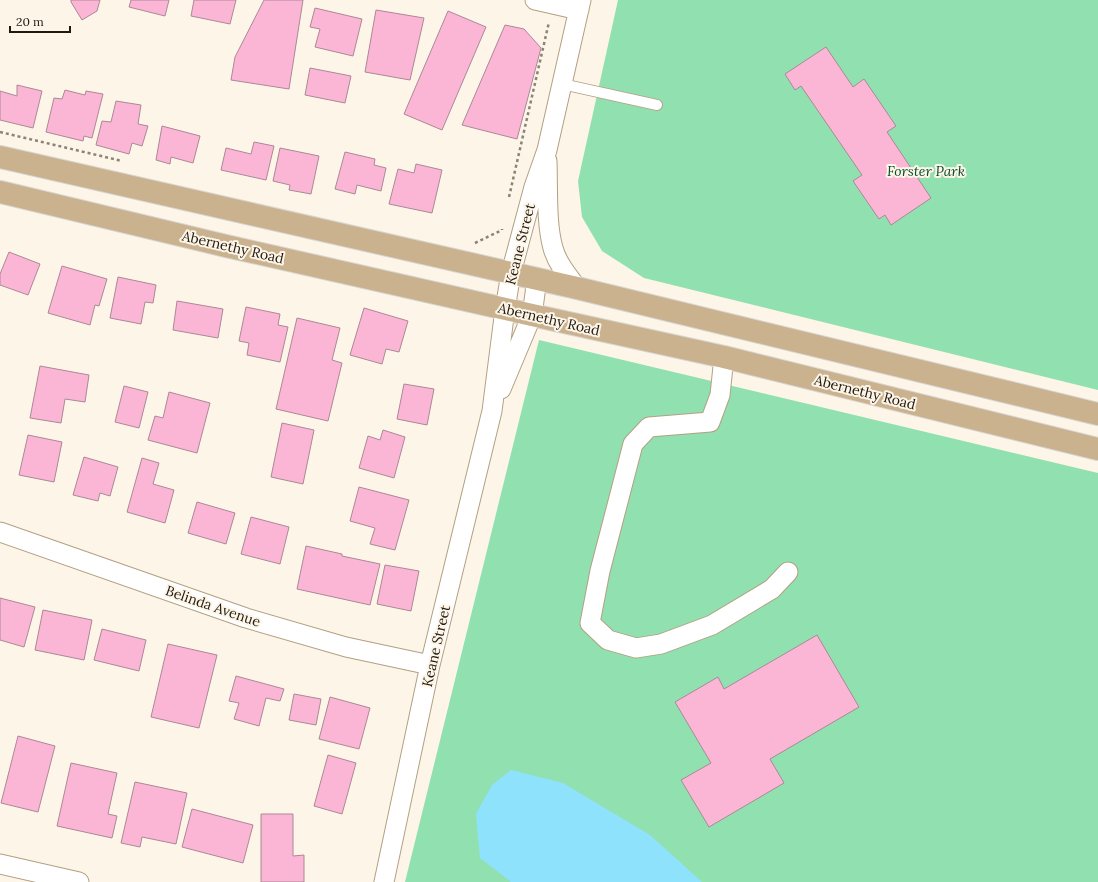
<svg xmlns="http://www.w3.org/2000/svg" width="1098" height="882" font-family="Lora,serif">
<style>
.green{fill:#91e0b0}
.water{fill:#8ee2fb}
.building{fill:#fcb6d5;stroke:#ab8896}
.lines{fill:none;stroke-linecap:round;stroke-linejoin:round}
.service-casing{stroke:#b3a083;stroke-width:12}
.minor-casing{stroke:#b3a083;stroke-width:21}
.primary-casing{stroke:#d7d6d4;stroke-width:24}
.path{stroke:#8a8377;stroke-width:2.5;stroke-dasharray:3 3;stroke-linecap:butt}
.service{stroke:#fff;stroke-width:10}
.minor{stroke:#fff;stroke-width:19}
.primary{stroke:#cbb28f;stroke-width:22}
.labels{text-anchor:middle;stroke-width:4;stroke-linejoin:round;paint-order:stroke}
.park-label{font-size:14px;font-style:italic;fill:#064c2d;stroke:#fdf5e8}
.street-label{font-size:14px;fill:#20190e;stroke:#fdf5e8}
</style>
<rect width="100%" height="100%" fill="#fdf5e8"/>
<path class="green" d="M618,0H1098V390L644,278L602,251L582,217L578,181Z
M539,340L1098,473V882H405Z"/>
<path class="water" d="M511,770L563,783L650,835L702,882H511L480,858L476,814L492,785Z"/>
<path class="building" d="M71,0H100L97,11L82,20L71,2Z
M131,0H169L165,16L129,7Z
M194,0H236L230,24L191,16Z
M264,0H303L289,89L231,80L235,57Z
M315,8L362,19L353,56L315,47L320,29L310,27Z
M376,10L424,18L410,80L365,72Z
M448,11L486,27L442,130L404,114Z
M505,25L524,29L541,48L517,139L462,125Z
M826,47L853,87L864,79L896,126L887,132L931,198L891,225L885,215L879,219L853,181L862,175L801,86L795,90L785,74Z
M310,68L351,76L345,103L305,95Z
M17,85L42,91L33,128L0,120V91L17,96Z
M65,90L85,95L86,91L103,94L92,138L84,136L83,141L46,132L54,98L62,99Z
M116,101L141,105L138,124L148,126L142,146L132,143L129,154L96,145L102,121L111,122Z
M162,126L200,136L193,163L171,157L170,164L156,160Z
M254,142L274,146L266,180L221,170L226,148L251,154Z
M280,148L319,156L311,194L289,190L290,185L273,181Z
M345,152L375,159L374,165L386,168L381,191L357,185L355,194L335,189Z
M416,164L442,170L432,213L389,204L398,169L414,173Z
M9,252L40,264L28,295L0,285V274Z
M62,266L107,279L99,306L95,305L90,325L48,313Z
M118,277L156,285L153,303L145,302L141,324L110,318Z
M177,301L223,309L218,338L173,330Z
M246,307L280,314L278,325L288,327L280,362L247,355L249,343L239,341Z
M364,308L408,321L399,352L386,349L382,364L350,355Z
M297,318L340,328L332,360L342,363L328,421L276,409Z
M40,366L89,375L85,402L65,399L61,423L30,418Z
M404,384L434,389L427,425L397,419Z
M124,386L148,392L139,428L115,422Z
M169,392L210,403L197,453L148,440L155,416L163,418Z
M282,423L314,430L303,484L271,477Z
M383,430L405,437L394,478L359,468L368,436L380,440Z
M28,435L62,442L54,482L19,475Z
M84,457L118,467L110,496L100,493L98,501L73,495Z
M142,458L159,463L153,484L174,490L165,523L127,512Z
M359,487L409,500L395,550L370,544L375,528L350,521Z
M197,502L235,513L226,544L188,533Z
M251,517L289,527L280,564L241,554Z
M306,546L342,554V556L380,564L370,605L297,589Z
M385,565L419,571L411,611L377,604Z
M0,598L35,607L24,647L0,640Z
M43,610L92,620L84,660L35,650Z
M102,629L146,640L139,671L94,660Z
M817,635L859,707L770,759L784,783L709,827L681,780L711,763L675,702L718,677L724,689Z
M168,644L217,655L199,728L151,717Z
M236,676L284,689L280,701L266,698L259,726L234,719L239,703L229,701Z
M294,694L321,699L316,725L289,720Z
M330,697L370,708L359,749L319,739Z
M18,736L55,746L38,812L1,803Z
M328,755L356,763L342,814L314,806Z
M71,763L117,773L108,814L117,816L112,838L57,826Z
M135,782L187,793L176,844L142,837L140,847L121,843Z
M192,809L253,825L243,863L182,847Z
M261,814H293V856L304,855V882H261Z"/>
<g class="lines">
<g class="service-casing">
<path id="service" d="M562,84L657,105"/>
</g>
<g class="minor-casing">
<path id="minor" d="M535,0L579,10
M547,161C548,187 546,224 553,248C557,263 568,276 577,288
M724,357L720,395L710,422L649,427L633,444L600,571L590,623L608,640L636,648L661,644L712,625L772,589L788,572
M501,389L532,315L537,279
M0,532L246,618L346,647L430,665
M0,864L79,882
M384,882L430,665L492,411L505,309L511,273L534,187L547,150L581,0"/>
</g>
<g class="primary-casing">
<path id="primary" d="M0,157L577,288L1098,414
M0,192L226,246L532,315L724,357L1098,449"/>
</g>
<path class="path" d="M0,132L122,161
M509,197L549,22
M475,243L502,230V229"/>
<use href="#service" class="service"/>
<use href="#minor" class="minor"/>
<use href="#primary" class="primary"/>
</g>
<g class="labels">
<g class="park-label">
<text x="926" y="176">Forster Park</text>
</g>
<g class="street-label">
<text transform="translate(520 244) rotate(-76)" y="5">Keane Street</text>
<text transform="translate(233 247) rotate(13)" y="5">Abernethy Road</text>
<text transform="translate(549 319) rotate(13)" y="5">Abernethy Road</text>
<text transform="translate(865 392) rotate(14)" y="5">Abernethy Road</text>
<text transform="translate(213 606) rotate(19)" y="5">Belinda Avenue</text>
<text transform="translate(436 646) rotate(-77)" y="5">Keane Street</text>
</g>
</g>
<path d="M10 26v6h60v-6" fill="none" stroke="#20190e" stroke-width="2"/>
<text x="16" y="26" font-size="12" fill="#20190e" stroke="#fdf5e8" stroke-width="3" paint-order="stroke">20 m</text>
</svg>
